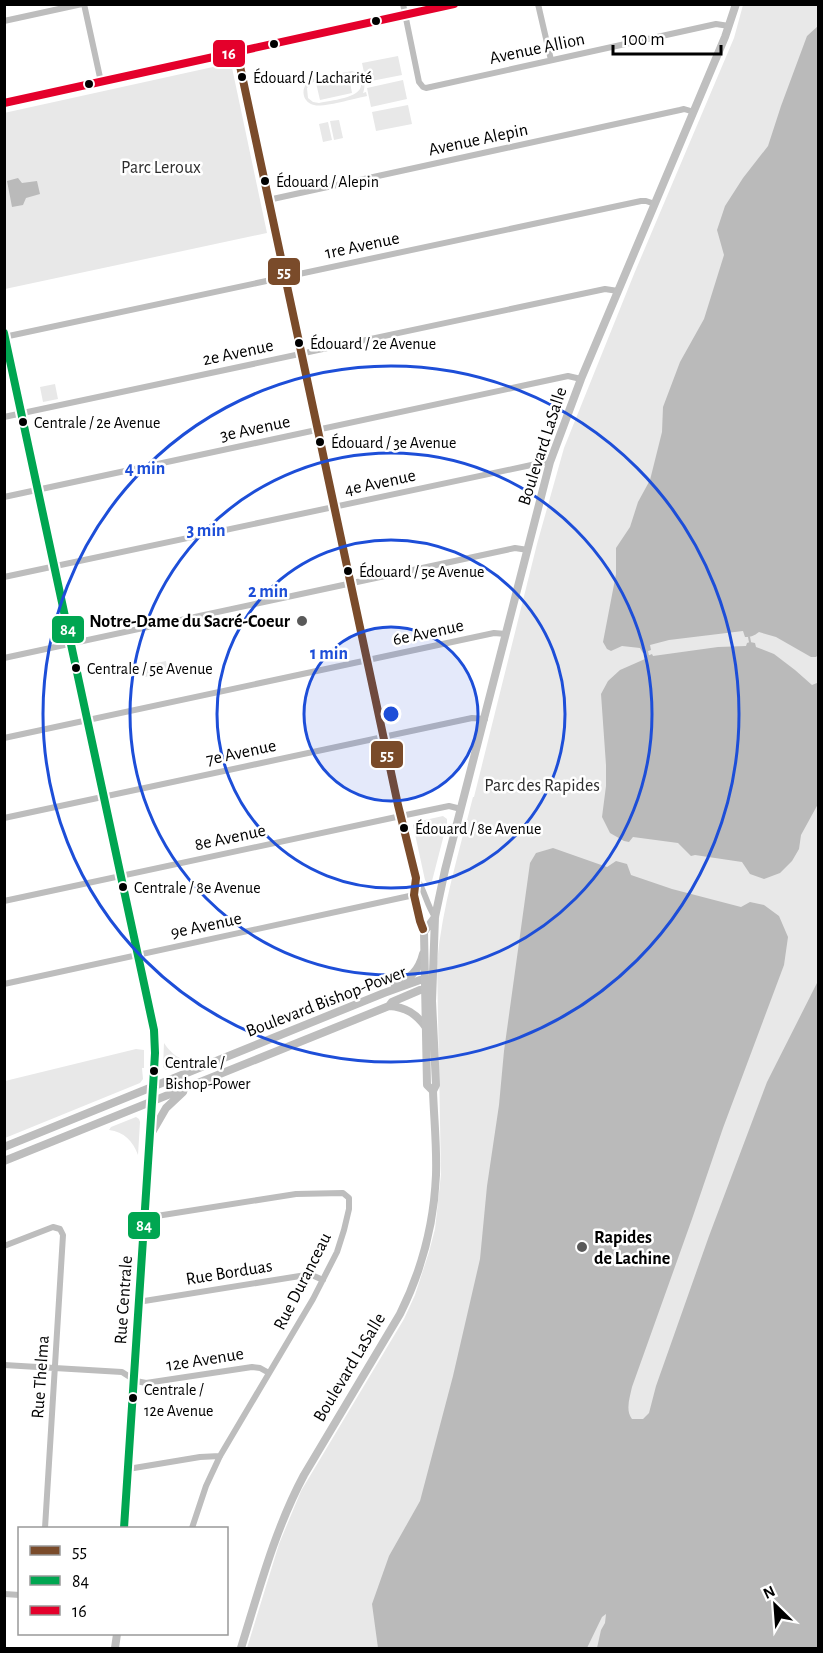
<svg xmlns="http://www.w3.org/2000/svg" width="823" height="1653" font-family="'Alegreya Sans',sans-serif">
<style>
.green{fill:#e8e8e8;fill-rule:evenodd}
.water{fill:#bababa}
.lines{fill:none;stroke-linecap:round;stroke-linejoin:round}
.stream{stroke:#bababa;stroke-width:2}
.minor{stroke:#bdbdbd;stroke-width:6}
.tertiary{stroke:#bdbdbd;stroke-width:8}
.secondary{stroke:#bfbfbf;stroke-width:8}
.bus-1-casing{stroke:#fff;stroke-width:12}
.bus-2-casing{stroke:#fff;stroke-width:12}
.bus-3-casing{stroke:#fff;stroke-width:12}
.bus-1{stroke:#7a4b2a;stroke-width:8}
.bus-2{stroke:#00a651;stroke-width:8}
.bus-3{stroke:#e4002b;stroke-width:8}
.ring{fill:none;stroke:#1d4ed8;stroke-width:3}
.bus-dot{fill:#000;stroke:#fff;stroke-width:2}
.poi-dot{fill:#595959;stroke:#fff;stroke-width:2}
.labels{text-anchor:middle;stroke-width:5;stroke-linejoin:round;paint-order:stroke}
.bus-label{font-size:16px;fill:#000;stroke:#fff;text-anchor:start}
.street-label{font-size:18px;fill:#000;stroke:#fff}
.park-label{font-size:18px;fill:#2d2d2d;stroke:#fff}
.poi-label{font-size:18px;font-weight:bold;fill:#000;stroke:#fff;text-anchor:end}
.centre{fill:#1d4ed8;stroke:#fff;stroke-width:3}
.ring-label{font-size:18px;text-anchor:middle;font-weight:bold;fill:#1d4ed8;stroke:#fff;stroke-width:5;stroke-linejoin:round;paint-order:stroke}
.line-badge{stroke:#fff;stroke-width:2}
.badge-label{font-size:16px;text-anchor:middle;font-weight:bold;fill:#fff}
</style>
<rect width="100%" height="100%" fill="#fff"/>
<path class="green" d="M743,5H818V1648H247L279,1544L301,1491L404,1319L415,1295L429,1252L435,1229L439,1193L441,1174L437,963C442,907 459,852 473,797H474L537,544L564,448L634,274L734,38Z
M398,56L402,75L366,82L362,63Z
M231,63L267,233L5,289L4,113Z
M352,71C363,74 367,82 363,93L366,92L367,96C356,98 323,108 314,105C309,104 305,100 304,96C302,89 306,83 311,79ZM350,74L357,76C374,97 332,100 319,103L313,102L308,98L307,88L313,82Z
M349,77L352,93L320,100L316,83Z
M403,80L407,99L371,107L367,88Z
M408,105L412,124L376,131L372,112Z
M339,120L343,138L334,140L330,121Z
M328,122L332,140L323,142L319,124Z
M55,384L58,399L43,402L40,387Z
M166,661L168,672L145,677L142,666Z
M443,816L447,819V823L432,881L427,883L425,880L413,825L416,822Z
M164,1043C172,1055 179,1059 192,1062L173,1070H166L163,1067Z
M136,1049L144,1050V1068H142L143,1079L140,1083L5,1138V1081Z
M136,1117L139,1119L140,1122L138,1155C133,1141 124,1132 109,1130L111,1127Z"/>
<path class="water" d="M818,26V655L816,657H811L776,637L759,632C754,636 751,637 745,637L743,631L669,640L650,645L651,650L643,653L640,648L622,646L611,651L607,649L603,642L616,574V548L630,527L638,502L650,480L662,432L663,407L680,362L704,319L724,255L717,230L725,206L743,178L768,146L781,106L807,36Z
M18,178L22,183L37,181L40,194L26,198L23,205L12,207L7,181Z
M750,642L755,643L756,647L774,654L795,670L812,685L817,683L818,684V804L801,835L799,849L792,861L780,873L764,879L750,874L742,862L695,855L691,856L678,843L633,837L629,842L624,841L610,833L602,817L606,786V765L601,694L608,681L620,670L645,659V657L652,654L653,656L718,647L746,646L747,643Z
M553,848L607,867L616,861L627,864L631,875L672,889L741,907L750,902L764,905L779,916L788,937L784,965L723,1128L692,1219L632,1387C630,1397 625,1410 632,1419H643L649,1413L656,1386L709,1236L767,1082L818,981V1648H597L601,1630L605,1623L606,1614L602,1617L587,1648H378L372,1604L389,1556L420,1501L453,1376L480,1259L487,1186L499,1105L504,1051L530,863L536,853Z"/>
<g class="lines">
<path class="stream" d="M749,637L750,642
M647,651L648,656"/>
<path class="minor" d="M84,4L101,82
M403,4L419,82L423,87L426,88L716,24L729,26
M538,4L551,60
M4,21L82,4
M237,52L398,805L416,878L414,895L420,921L424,932
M4,103L454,4
M268,200L680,110L684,109L694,112
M4,337L641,201H646L655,204
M4,417L605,289L618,291
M4,497L568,376L581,379
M4,577L536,464L550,462
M4,658L515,548L528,550
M4,738L494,633L506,634
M4,818L472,718L485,719
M416,878C425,890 426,904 435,917
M4,901L401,816L449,806L461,809
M4,984L414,895
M144,1218L296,1194L343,1193L349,1198V1209L344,1230L337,1252L313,1299L220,1456L206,1486L192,1528
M4,1246L53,1227L60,1229L63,1235L45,1528
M138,1302L306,1275L314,1276L323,1280
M4,1365L122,1372L136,1381L146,1383L252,1367L260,1368L269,1373
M128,1469L200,1457L220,1456
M4,1594L20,1595"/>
<path class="tertiary" d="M4,333L154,1030L155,1053L153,1087L124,1528
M395,986C410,978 419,971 423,954
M389,1006C406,1007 416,1014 425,1026
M151,1134L166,1108L183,1092
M4,1147L384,993L420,980H430
M4,1161L389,1006L392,1002L420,990L431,989
M115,1648L117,1634"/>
<path class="secondary" d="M433,1091L427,1085L424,932L435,917
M241,1648C259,1590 275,1529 304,1475L400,1314C422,1270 434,1224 436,1175C437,1147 434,1119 433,1091L436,1085L432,1001L435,917L445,870L550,462L581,379L725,37L736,4"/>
<g class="bus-1-casing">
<path id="bus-1" d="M237,52L398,805L416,878L414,895L420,921L423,929"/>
</g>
<g class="bus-2-casing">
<path id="bus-2" d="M4,333L154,1030L155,1053L153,1087L124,1528"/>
</g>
<g class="bus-3-casing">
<path id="bus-3" d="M4,103L454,4"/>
</g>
<use href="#bus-1" class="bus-1"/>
<use href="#bus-2" class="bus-2"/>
<use href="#bus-3" class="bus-3"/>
</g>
<circle cx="391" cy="714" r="87" fill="#1d4ed8" fill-opacity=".12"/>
<g class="ring">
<circle cx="391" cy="714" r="87"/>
<circle cx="391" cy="714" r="174"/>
<circle cx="391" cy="714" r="261"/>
<circle cx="391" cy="714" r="348"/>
</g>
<g class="bus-dot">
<circle cx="376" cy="21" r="5"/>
<circle cx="274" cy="44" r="5"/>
<circle cx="242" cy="77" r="5"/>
<circle cx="89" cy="84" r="5"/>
<circle cx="265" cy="181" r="5"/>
<circle cx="299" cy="343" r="5"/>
<circle cx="23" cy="422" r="5"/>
<circle cx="320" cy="442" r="5"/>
<circle cx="348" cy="571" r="5"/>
<circle cx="76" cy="668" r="5"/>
<circle cx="404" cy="828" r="5"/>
<circle cx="123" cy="887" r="5"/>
<circle cx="154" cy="1071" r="5"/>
<circle cx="133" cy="1398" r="5"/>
</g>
<g class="poi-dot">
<circle cx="302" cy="621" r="6"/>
<circle cx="582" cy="1247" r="6"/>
</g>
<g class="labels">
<g class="bus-label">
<text x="253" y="83">Édouard / Lacharité</text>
<text x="276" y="187">Édouard / Alepin</text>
<text x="310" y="349">Édouard / 2e Avenue</text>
<text x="34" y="428">Centrale / 2e Avenue</text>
<text x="331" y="448">Édouard / 3e Avenue</text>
<text x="359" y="577">Édouard / 5e Avenue</text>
<text x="87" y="674">Centrale / 5e Avenue</text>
<text x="415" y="834">Édouard / 8e Avenue</text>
<text x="134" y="893">Centrale / 8e Avenue</text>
<text x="165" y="1068">Centrale /<tspan x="165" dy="21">Bishop-Power</tspan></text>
<text x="144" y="1395">Centrale /<tspan x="144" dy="21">12e Avenue</tspan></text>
</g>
<g class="street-label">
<text transform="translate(537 48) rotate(-12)" y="6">Avenue Allion</text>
<text transform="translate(478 139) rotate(-12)" y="6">Avenue Alepin</text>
<text transform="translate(362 245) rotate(-12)" y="6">1re Avenue</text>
<text transform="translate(238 352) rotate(-12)" y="6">2e Avenue</text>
<text transform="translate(255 428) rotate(-12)" y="6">3e Avenue</text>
<text transform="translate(542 446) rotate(-72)" y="6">Boulevard LaSalle</text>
<text transform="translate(380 482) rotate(-12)" y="6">4e Avenue</text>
<text transform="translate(428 632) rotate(-12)" y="6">6e Avenue</text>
<text transform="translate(241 752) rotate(-12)" y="6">7e Avenue</text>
<text transform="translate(230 837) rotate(-12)" y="6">8e Avenue</text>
<text transform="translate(206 925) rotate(-12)" y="6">9e Avenue</text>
<text transform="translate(326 1001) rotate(-21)" y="6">Boulevard Bishop-Power</text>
<text transform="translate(229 1272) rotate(-9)" y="6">Rue Borduas</text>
<text transform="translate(302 1281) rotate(-63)" y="6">Rue Duranceau</text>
<text transform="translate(123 1300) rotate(-86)" y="6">Rue Centrale</text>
<text transform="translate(205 1359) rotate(-9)" y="6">12e Avenue</text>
<text transform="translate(349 1367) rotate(-59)" y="6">Boulevard LaSalle</text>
<text transform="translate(40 1377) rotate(-86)" y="6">Rue Thelma</text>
</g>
<g class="park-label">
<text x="161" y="173">Parc Leroux</text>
<text x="542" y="791">Parc des Rapides</text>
</g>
<g class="poi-label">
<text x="290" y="627">Notre-Dame du Sacré-Coeur</text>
<text x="594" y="1243" text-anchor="start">Rapides<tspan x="594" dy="21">de Lachine</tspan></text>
</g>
</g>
<circle cx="391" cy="714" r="9" class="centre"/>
<g class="ring-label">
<text x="145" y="474">4 min</text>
<text x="206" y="536">3 min</text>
<text x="268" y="597">2 min</text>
<text x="329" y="659">1 min</text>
</g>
<g class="line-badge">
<rect x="212" y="39" width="34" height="29" rx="6" fill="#e4002b"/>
<rect x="267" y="257" width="34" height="29" rx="6" fill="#7a4b2a"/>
<rect x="51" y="615" width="34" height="29" rx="6" fill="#00a651"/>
<rect x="370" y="740" width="34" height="29" rx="6" fill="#7a4b2a"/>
<rect x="127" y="1211" width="34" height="29" rx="6" fill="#00a651"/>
</g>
<g class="badge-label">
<text x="229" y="59">16</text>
<text x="284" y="277">55</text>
<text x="68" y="635">84</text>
<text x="387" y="760">55</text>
<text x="144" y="1231">84</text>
</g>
<rect width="823" height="1653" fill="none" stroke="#000000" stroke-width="12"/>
<rect x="18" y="1527" width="210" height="108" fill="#ffffff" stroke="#999999" stroke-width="1.5"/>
<rect x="30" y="1546" width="30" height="9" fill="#7a4b2a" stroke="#999999" stroke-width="1.5"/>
<text x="72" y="1557" font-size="18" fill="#000000">55</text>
<rect x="30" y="1576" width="30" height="9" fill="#00a651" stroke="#999999" stroke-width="1.5"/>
<text x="72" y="1587" font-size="18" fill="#000000">84</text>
<rect x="30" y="1606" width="30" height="9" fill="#e4002b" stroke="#999999" stroke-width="1.5"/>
<text x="72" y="1617" font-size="18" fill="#000000">16</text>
<g transform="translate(775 1605) rotate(335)" stroke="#ffffff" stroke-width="4.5" paint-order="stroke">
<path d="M0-4.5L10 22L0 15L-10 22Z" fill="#000000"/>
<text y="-9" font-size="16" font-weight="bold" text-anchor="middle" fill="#000000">N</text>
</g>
<path d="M613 45v9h108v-9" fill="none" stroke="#000000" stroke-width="3"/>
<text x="622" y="45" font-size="18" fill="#000000" stroke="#ffffff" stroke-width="4.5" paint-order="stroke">100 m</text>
</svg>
